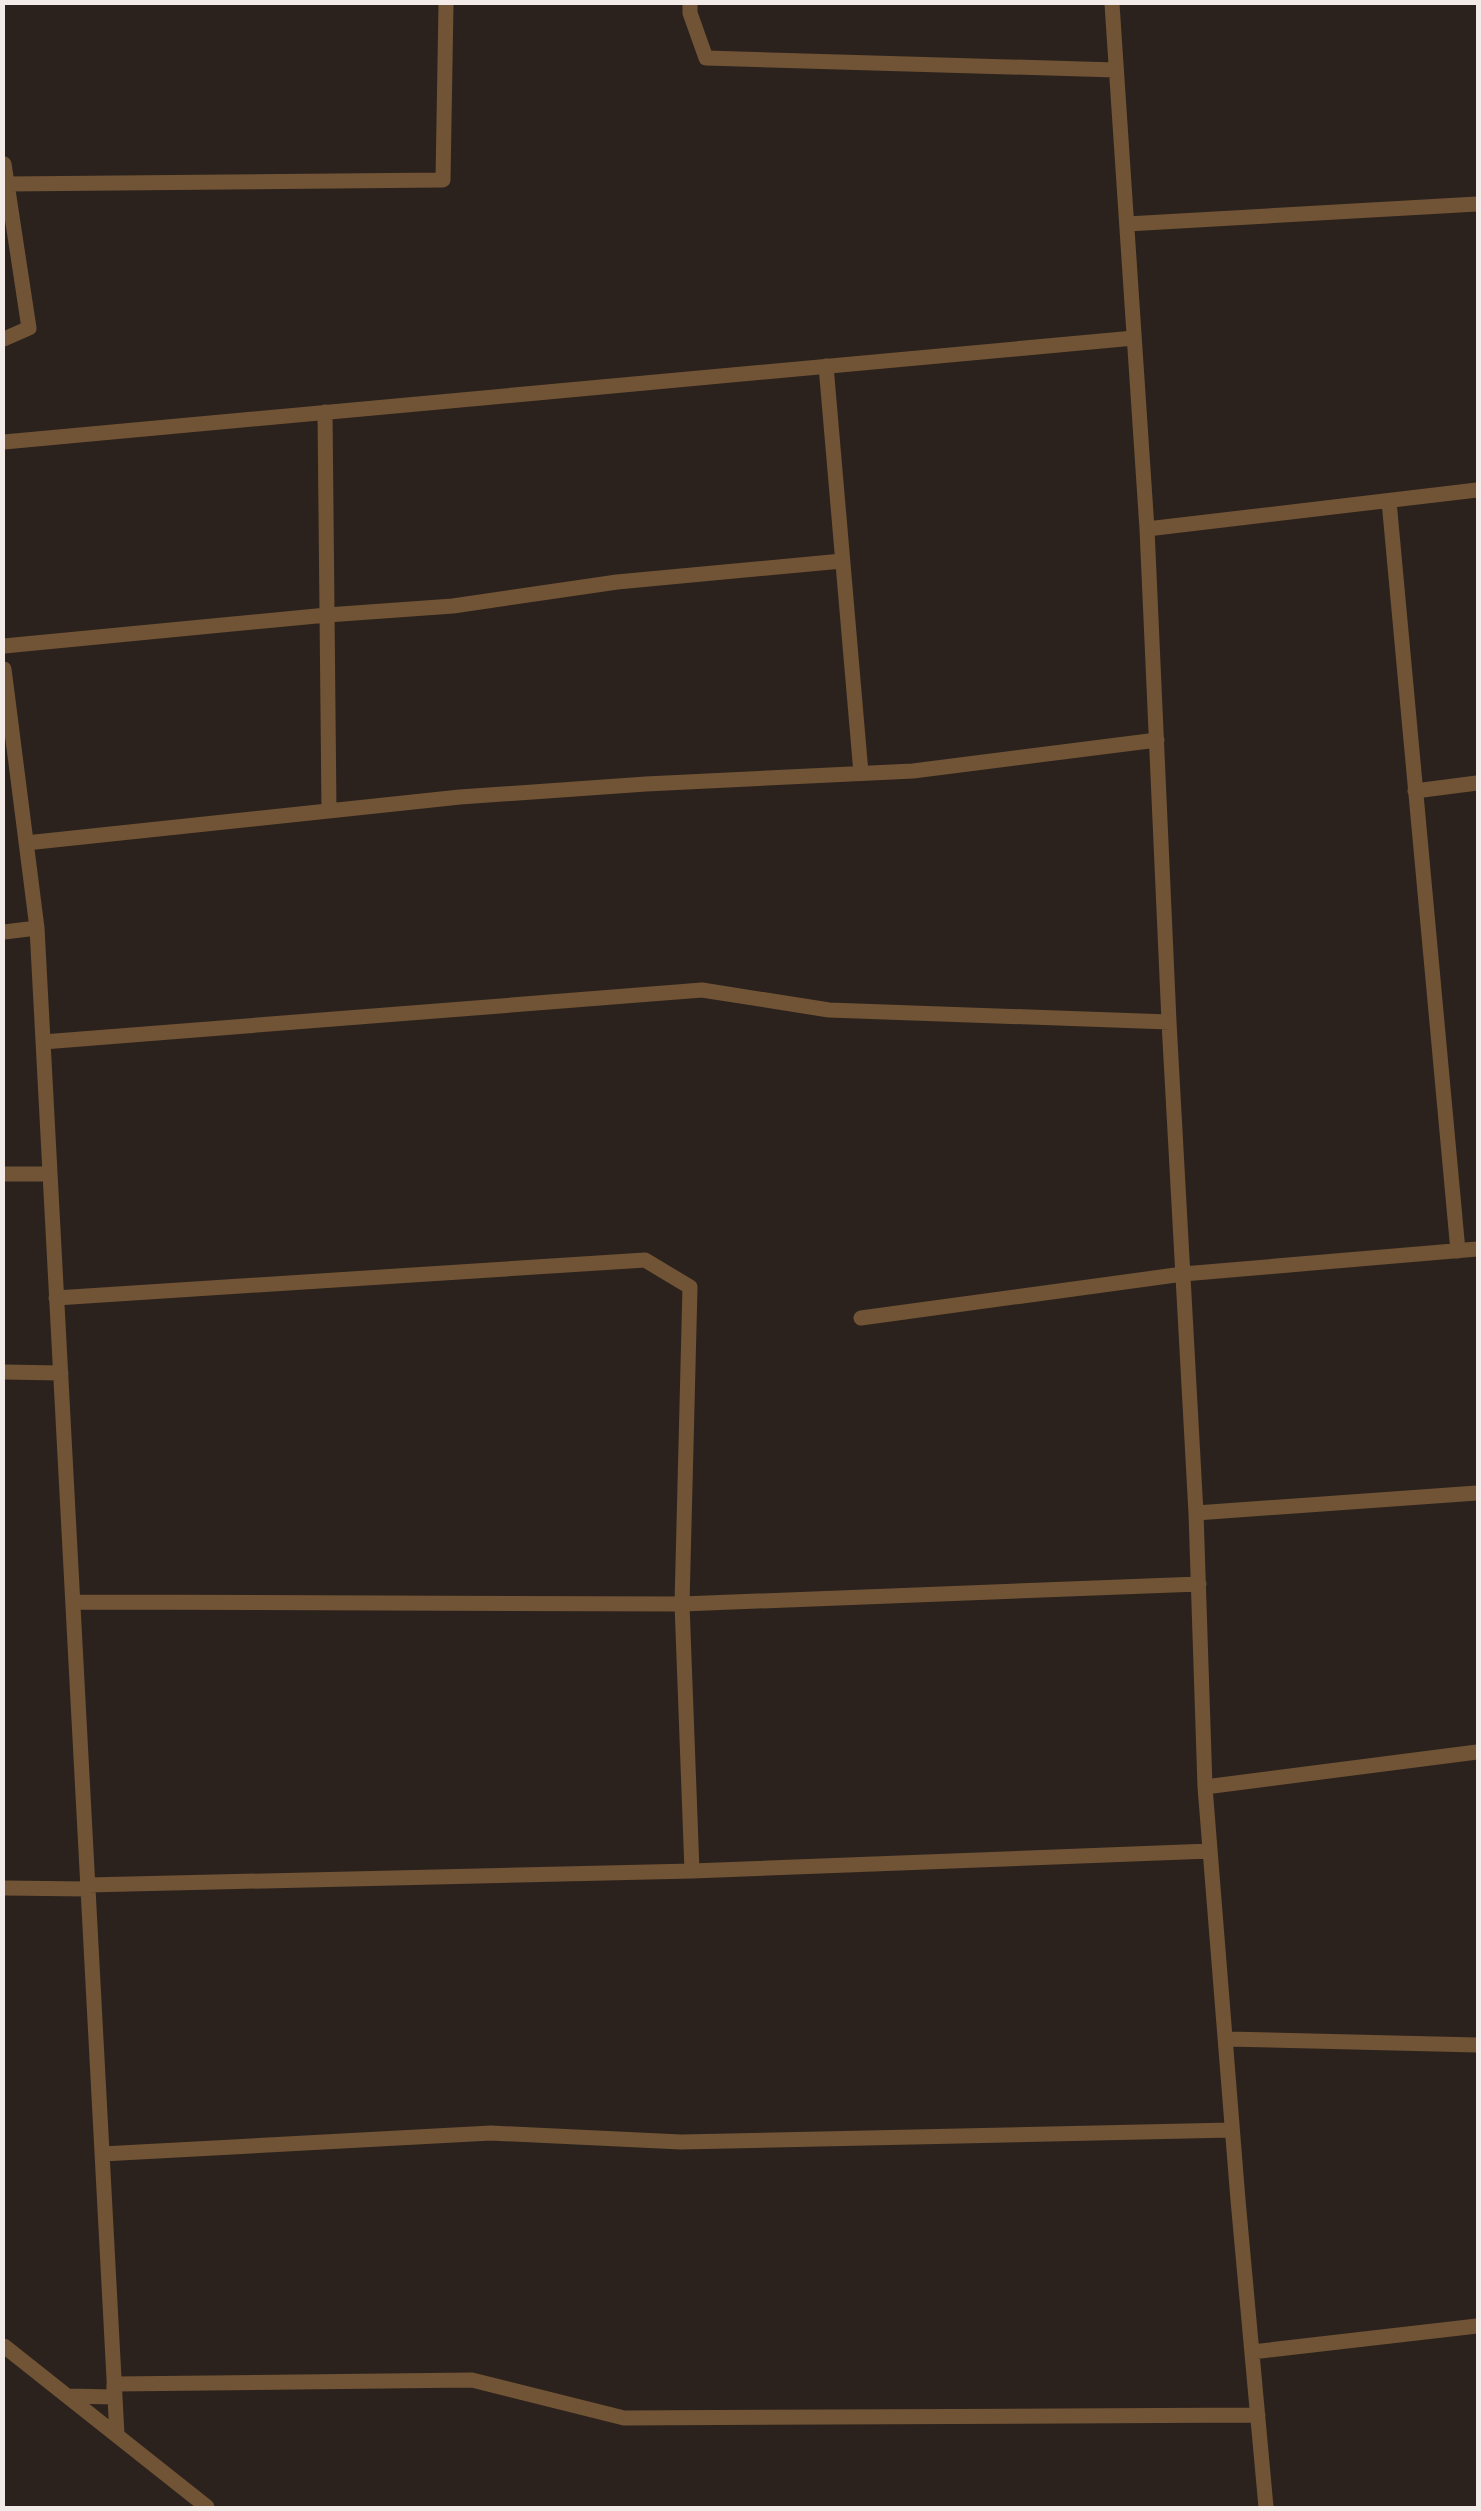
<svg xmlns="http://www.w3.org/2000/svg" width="1481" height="2511" font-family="Figtree,sans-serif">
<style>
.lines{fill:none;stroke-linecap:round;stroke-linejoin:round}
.minor{stroke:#715435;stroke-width:15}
</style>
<rect width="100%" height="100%" fill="#2c221d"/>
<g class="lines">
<path class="minor" d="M690,4V13L706,58L1116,70
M1112,4L1147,529L1169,1022L1196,1513L1205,1787
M4,164L29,328L4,339
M7,184L443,180L446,4
M1127,224L1477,204
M826,366L861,773
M325,412L329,811
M4,442L1134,338
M1389,501L1458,1251
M1147,529L1477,490
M4,646L327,615L453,606L617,582L842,561
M4,669L37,928L117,2435
M1415,791L1477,783
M26,843L460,797L646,784L913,771L1157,740
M4,932L37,928
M43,1042L702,990L829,1010L1169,1022
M4,1174H50
M56,1298L645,1260L690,1287L682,1604L692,1871
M861,1318L1183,1274L1477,1249
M4,1372L61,1373
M1196,1513L1477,1493
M73,1602L682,1604L1199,1584
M4,1888L88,1889V1885L692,1871L1210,1851
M1226,2039L1477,2045
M102,2154L491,2133L681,2142L1232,2130
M4,2346L207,2507
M1252,2352L1477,2326
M68,2396L114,2397V2384L472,2380L624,2418L1258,2415
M1266,2507L1238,2200L1205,1787L1477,1752"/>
</g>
<rect width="1481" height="2511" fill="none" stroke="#f2ebe8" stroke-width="10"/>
</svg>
